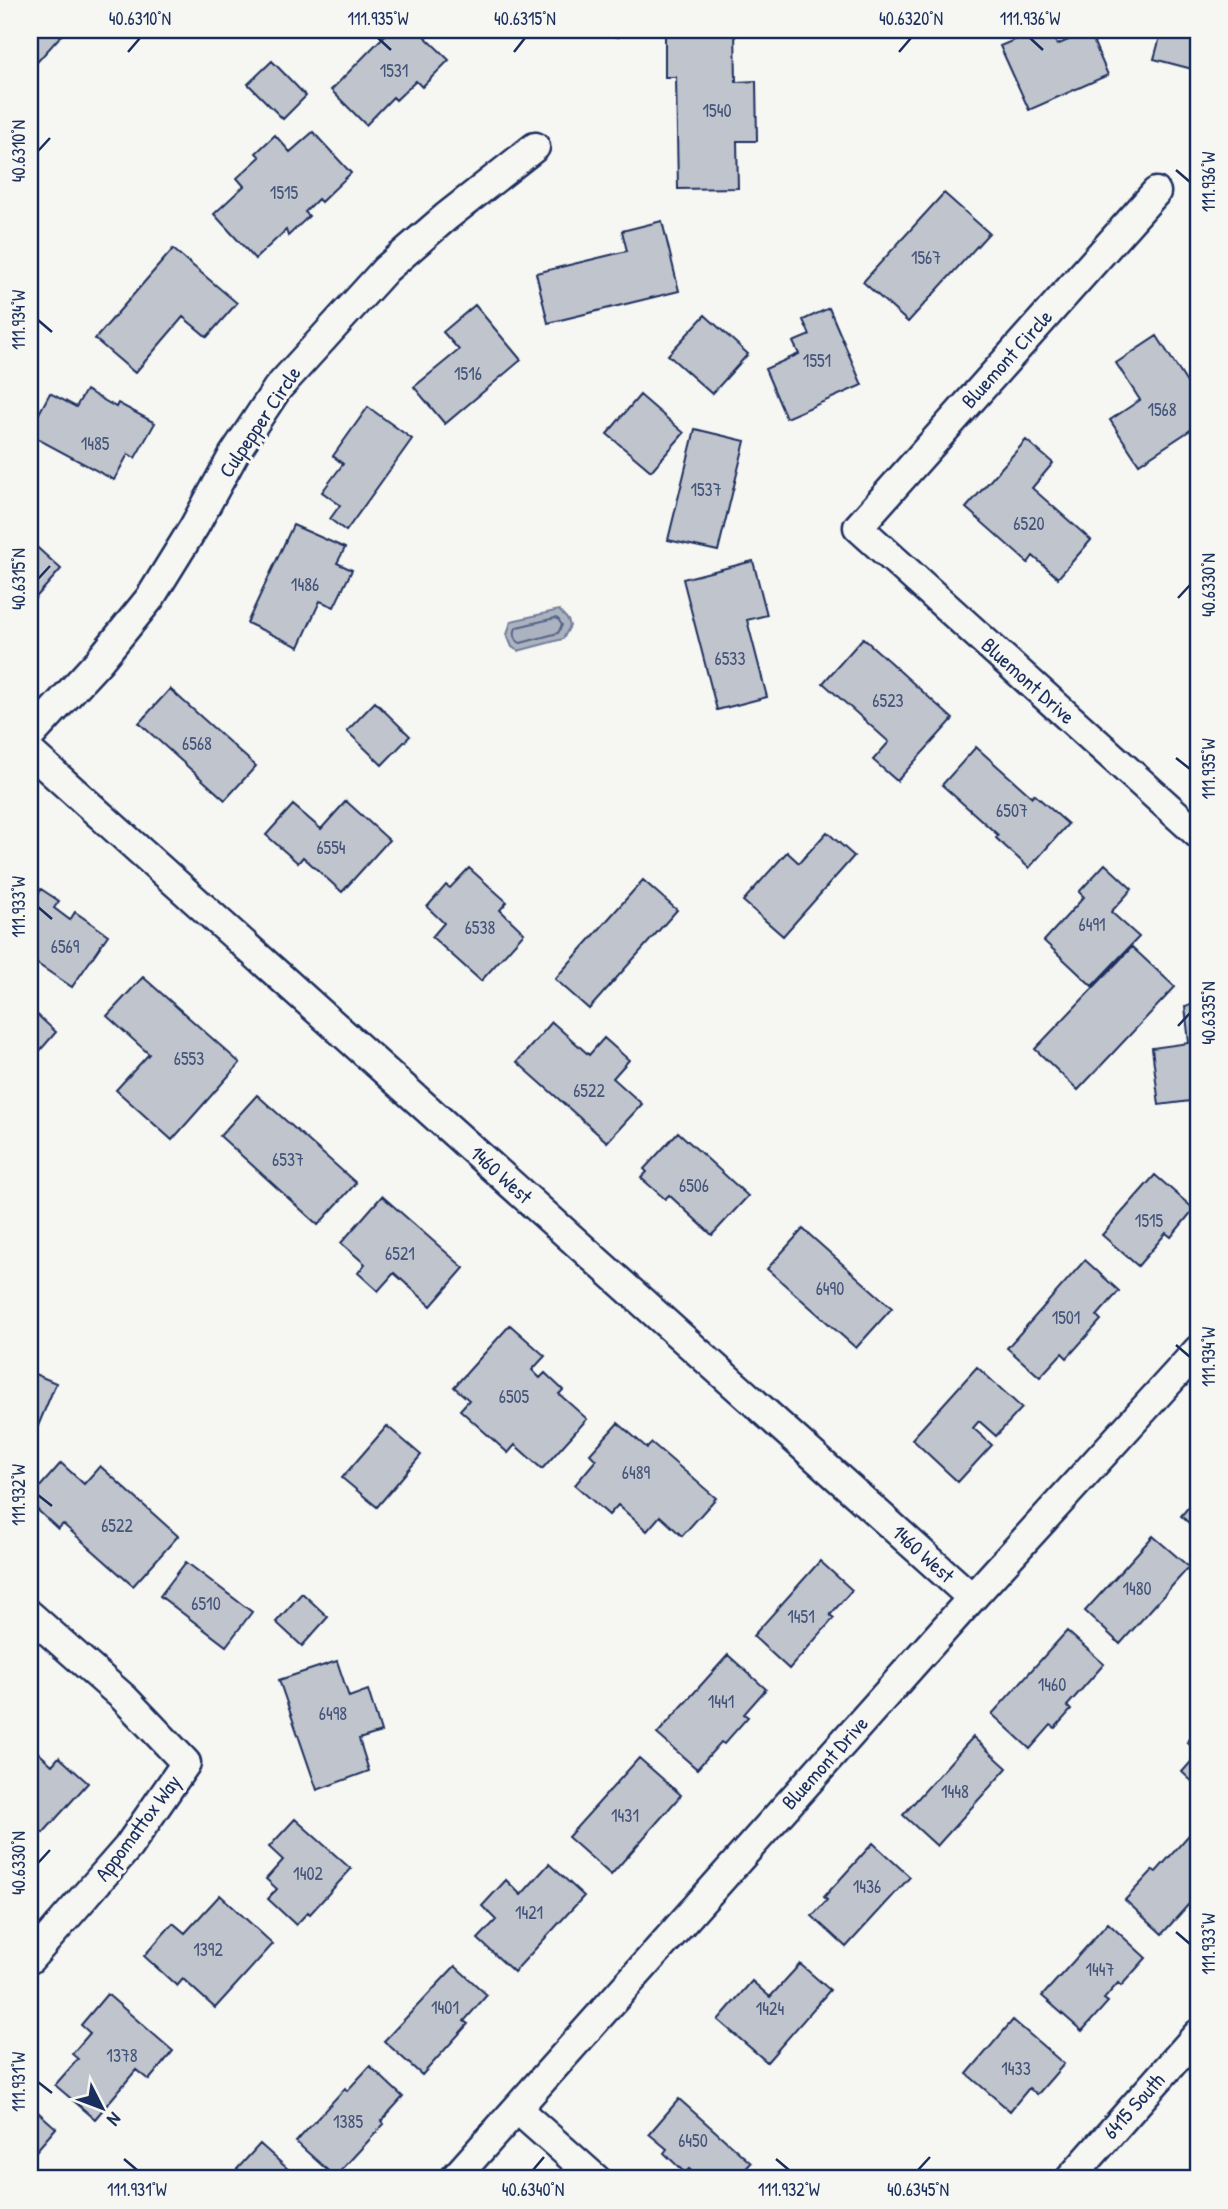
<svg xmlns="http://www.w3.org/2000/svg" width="1228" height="2209" font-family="'Patrick Hand',sans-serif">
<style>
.water{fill:#abb2c0;stroke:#717e99;stroke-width:2}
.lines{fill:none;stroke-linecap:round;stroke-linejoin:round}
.shore{stroke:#556385;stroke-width:2}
.building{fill:#c0c4cd;stroke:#1b2f5e;stroke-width:2}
.minor-casing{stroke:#1b2f5e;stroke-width:33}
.minor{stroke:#f6f6f2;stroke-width:28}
.ticks{fill:none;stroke:#1b2f5e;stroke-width:2.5}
.labels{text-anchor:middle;stroke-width:6;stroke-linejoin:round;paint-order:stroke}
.number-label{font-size:18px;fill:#44547a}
.street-label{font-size:21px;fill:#1b2f5e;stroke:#f6f6f2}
.neatline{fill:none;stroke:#1b2f5e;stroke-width:2.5}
.ticks-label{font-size:18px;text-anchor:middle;fill:#1b2f5e}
</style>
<rect width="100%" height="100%" fill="#f6f6f2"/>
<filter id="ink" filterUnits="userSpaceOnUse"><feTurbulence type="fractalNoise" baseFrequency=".0143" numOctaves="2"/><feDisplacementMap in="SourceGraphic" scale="14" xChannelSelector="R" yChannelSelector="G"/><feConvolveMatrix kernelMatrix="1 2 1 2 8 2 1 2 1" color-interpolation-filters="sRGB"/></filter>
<g filter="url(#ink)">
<path class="water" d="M559,610L568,620L570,626L563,639L518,651L512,647L507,635L511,621Z"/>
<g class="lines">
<path class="shore" d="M555,618L558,619L562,625L558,633L521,643C514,641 513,632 517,627Z"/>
</g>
<path class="building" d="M30,30H66L30,70Z
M390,30H418L449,60L422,87L416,81L396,100L393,97L366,125L331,90Z
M588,30H620L618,37Z
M735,30L736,82L756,81L757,141H737L738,188L678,189L676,77H665V32Z
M1038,30H1050L1057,45L1089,31L1108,75L1029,110L1000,46Z
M1162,30H1198V62L1196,70L1154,59Z
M272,61L306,96L283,119L248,84Z
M313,132L351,173L321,202L318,199L305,212L309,216L288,236L286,230L255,259L214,214L244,186L237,178L260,157L256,153L275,135L290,152Z
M944,193L989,233L908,322L863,282Z
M662,221L679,291L548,323L536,273L627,251L622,231Z
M173,249L237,303L207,337L183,317L135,373L95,339Z
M475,305L521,360L445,424L414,387L459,350L443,332Z
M829,308L862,385L786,418L765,369L799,354L793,342L810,335L803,320Z
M705,315L748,354L712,394L668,355Z
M1157,336L1198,400V425L1139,464L1110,420L1140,400L1116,363Z
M86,390L116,407L118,403L155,423L135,458L128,454L114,480L30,435V430L50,393L76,407Z
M640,395L684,433L651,471L607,434Z
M368,407L412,439L346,531L330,519L340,505L322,492L343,464L333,456Z
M695,429L745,441L718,551L668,540Z
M1026,440L1053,463L1032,488L1091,540L1058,578L1033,556L1028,563L966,508Z
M293,525L345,548L337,563L352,570L334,607L320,601L299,647L247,623Z
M30,541L61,569L30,604Z
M753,561L767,615L747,620L767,697L717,710L683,579Z
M863,638L953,719L897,781L873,760L889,742L823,683Z
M1195,688H1198V746H1193Z
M170,689L256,766L225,800L139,723Z
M375,702L410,736L382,765L347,731Z
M976,747L1032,797L1034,794L1068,824L1029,868L996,838L998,835L942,785Z
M346,801L389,840L342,892L303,857L298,863L266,835L293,805L321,829Z
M827,832L854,856L783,936L743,901L787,852L799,863Z
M1105,864L1132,889L1111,912L1139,937L1092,986L1044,941L1084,897L1079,892Z
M469,868L507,902L500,910L524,933L481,981L432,937L444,923L427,907L446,885L450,888Z
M643,880L677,910L589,1009L555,979Z
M41,889L59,901L54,908L70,920L75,912L108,935L72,987L30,959V891L37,896Z
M1132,947L1175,987L1078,1090L1035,1049Z
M143,977L240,1063L172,1140L116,1090L149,1054L107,1016Z
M1198,1004V1100L1159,1105L1152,1048L1189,1043L1185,1006Z
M30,1008L56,1032L31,1061L30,1060Z
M552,1022L589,1055L604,1038L629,1060L613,1078L642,1104L607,1142L517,1062Z
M257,1095L356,1183L318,1225L220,1136Z
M678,1132L748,1196L712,1235L669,1195L665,1199L641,1178L647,1172L644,1169Z
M1155,1175L1194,1209L1171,1237L1166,1233L1138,1266L1102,1235Z
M382,1196L464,1268L431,1306L394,1273L378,1291L358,1273L365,1264L341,1243Z
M803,1229L892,1308L856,1348L767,1269Z
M1085,1260L1119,1291L1097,1316L1101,1320L1067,1358L1062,1353L1040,1377L1007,1348Z
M510,1325L545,1356L532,1370L540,1378L545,1373L563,1390L559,1394L587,1419L542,1469L515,1445L508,1453L460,1410L469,1400L454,1387Z
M977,1367L1022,1408L996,1436L979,1421L973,1428L992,1445L958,1482L912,1439Z
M30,1372L56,1383L30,1445Z
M618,1423L647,1448L652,1443L716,1498L682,1536L660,1516L647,1531L618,1505L609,1515L575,1485L596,1460L590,1454Z
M387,1426L421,1455L377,1507L342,1478Z
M61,1463L84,1484L100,1466L178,1536L133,1586L63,1524L58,1529L30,1503V1498Z
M1198,1496V1531L1181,1516Z
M1153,1536L1189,1567L1120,1644L1085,1611Z
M820,1561L852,1590L830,1615L834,1618L789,1669L753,1636Z
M186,1562L252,1612L226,1646L160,1596Z
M302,1593L328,1617L302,1646L276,1622Z
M1067,1631L1104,1664L1067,1706L1071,1710L1055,1728L1051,1725L1030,1749L992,1714Z
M728,1655L766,1689L744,1714L748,1717L724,1744L721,1742L697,1769L657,1734Z
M337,1661L349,1697L368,1690L381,1732L359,1739L369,1771L317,1790L279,1680Z
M1198,1729V1753L1187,1742Z
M973,1737L1007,1768L937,1846L903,1815Z
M33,1748L52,1765L59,1757L88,1783L43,1833L30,1821V1752Z
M1198,1754V1787L1182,1772Z
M639,1758L681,1795L611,1875L568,1837Z
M295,1819L351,1869L310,1914L308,1912L296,1925L268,1899L277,1889L266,1879L283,1860L269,1847Z
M1196,1827L1198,1829V1894L1162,1934L1125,1900L1153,1870L1156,1872Z
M873,1843L910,1877L846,1947L812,1916L827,1900L824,1897Z
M549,1864L584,1896L514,1972L478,1939L496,1920L482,1906L506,1880L521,1895Z
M220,1895L273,1944L215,2008L183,1979L177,1986L144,1956L173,1923L185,1933Z
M1108,1923L1146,1958L1121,1986L1118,1983L1104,1999L1108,2002L1082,2031L1042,1996Z
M800,1964L830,1990L767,2062L718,2020L752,1981L770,1997Z
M455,1966L487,1995L464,2021L468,2024L422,2075L384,2041Z
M107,1994L173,2051L149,2080L136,2070L95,2119L55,2085L78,2059L72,2054L90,2033L81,2025Z
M1013,2020L1064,2064L1037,2095L1029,2088L1010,2111L967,2074Z
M370,2066L403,2097L381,2121L384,2124L335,2177L296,2142L345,2088L347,2091Z
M679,2099L751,2163L736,2179H700L689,2169L685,2173L664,2153L667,2149L649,2134Z
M30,2105L56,2128L30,2158Z
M260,2144L299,2179H228Z"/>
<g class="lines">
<g class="minor-casing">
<path id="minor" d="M1156,192L858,527L1198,834
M30,736L99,661L150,598L194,527L234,454L277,389L386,269L446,217L535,147
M30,752L972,1598
M30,1615L124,1698L186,1763L128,1847L30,1959
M517,2109L596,2179
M454,2179L972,1598L1198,1350
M1070,2179L1198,2034"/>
</g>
<use href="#minor" class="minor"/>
</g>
</g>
<path class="ticks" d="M378,38L391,50M1030,38L1043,50M128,52L140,38M514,52L525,38M899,52L911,38M38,151L50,138M1176,170L1190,182M38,320L52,332M38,579L50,566M1178,598L1190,585M1176,758L1190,769M38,907L52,919M1178,1026L1190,1013M1176,1345L1190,1357M38,1495L52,1506M38,1863L50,1850M1176,1932L1190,1944M38,2082L52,2093M124,2159L137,2170M776,2159L789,2170M533,2170L544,2157M918,2170L930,2157"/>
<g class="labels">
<g class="number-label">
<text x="394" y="77">1531</text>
<text x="717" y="117">1540</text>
<text x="284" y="199">1515</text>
<text x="926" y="264">1567</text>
<text x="817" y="367">1551</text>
<text x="468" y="380">1516</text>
<text x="1162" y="416">1568</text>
<text x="95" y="450">1485</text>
<text x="706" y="496">1537</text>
<text x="1029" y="530">6520</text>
<text x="305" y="591">1486</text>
<text x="730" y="665">6533</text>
<text x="888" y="707">6523</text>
<text x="197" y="750">6568</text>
<text x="1012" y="817">6507</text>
<text x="331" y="854">6554</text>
<text x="1092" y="931">6491</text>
<text x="480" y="934">6538</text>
<text x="65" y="953">6569</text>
<text x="189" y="1065">6553</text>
<text x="589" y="1097">6522</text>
<text x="288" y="1166">6537</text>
<text x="694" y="1192">6506</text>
<text x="1149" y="1227">1515</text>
<text x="400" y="1260">6521</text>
<text x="830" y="1295">6490</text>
<text x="1066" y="1324">1501</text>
<text x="514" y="1403">6505</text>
<text x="636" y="1479">6489</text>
<text x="117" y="1532">6522</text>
<text x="1137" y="1595">1480</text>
<text x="206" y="1610">6510</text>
<text x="801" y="1623">1451</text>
<text x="1052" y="1691">1460</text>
<text x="721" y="1708">1441</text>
<text x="333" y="1720">6498</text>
<text x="955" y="1798">1448</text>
<text x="625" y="1822">1431</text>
<text x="308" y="1880">1402</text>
<text x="867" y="1893">1436</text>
<text x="529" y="1919">1421</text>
<text x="208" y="1956">1392</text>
<text x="1100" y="1976">1447</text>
<text x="445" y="2014">1401</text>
<text x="770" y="2015">1424</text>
<text x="122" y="2062">1378</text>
<text x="1016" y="2075">1433</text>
<text x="348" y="2128">1385</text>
<text x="693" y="2147">6450</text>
</g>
<g class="street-label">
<text transform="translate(1007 359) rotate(-48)" y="7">Bluemont Circle</text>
<text transform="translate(260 422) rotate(-56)" y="7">Culpepper Circle</text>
<text transform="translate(1028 681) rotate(42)" y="7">Bluemont Drive</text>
<text transform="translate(501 1175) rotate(42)" y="7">1460 West</text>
<text transform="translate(923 1554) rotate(42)" y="7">1460 West</text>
<text transform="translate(825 1763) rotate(-48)" y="7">Bluemont Drive</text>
<text transform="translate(138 1828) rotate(-53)" y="7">Appomattox Way</text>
<text transform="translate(1134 2106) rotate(-48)" y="7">6415 South</text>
</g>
</g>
<rect width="1228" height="2209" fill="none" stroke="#f6f6f2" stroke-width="77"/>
<g transform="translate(102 2108) rotate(132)" stroke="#f6f6f2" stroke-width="5" paint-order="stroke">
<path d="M0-5L12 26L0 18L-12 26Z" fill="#1b2f5e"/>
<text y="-10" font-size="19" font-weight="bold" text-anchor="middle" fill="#1b2f5e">N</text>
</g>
<rect x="38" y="38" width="1152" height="2132" class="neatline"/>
<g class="ticks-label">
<text x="140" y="25">40.6310°N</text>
<text x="378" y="25">111.935°W</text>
<text x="525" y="25">40.6315°N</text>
<text x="911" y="25">40.6320°N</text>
<text x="1030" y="25">111.936°W</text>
<text transform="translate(19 151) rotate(-90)" y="6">40.6310°N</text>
<text transform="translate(1209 182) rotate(-90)" y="6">111.936°W</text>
<text transform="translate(19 320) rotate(-90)" y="6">111.934°W</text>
<text transform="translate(19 579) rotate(-90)" y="6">40.6315°N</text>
<text transform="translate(1209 585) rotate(-90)" y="6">40.6330°N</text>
<text transform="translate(1209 769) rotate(-90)" y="6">111.935°W</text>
<text transform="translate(19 907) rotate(-90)" y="6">111.933°W</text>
<text transform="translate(1209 1013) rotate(-90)" y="6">40.6335°N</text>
<text transform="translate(1209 1357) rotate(-90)" y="6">111.934°W</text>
<text transform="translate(19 1495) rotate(-90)" y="6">111.932°W</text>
<text transform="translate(19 1863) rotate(-90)" y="6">40.6330°N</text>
<text transform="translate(1209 1944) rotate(-90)" y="6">111.933°W</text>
<text transform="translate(19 2082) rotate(-90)" y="6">111.931°W</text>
<text x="137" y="2196">111.931°W</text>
<text x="533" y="2196">40.6340°N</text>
<text x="789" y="2196">111.932°W</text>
<text x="918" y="2196">40.6345°N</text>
</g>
</svg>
